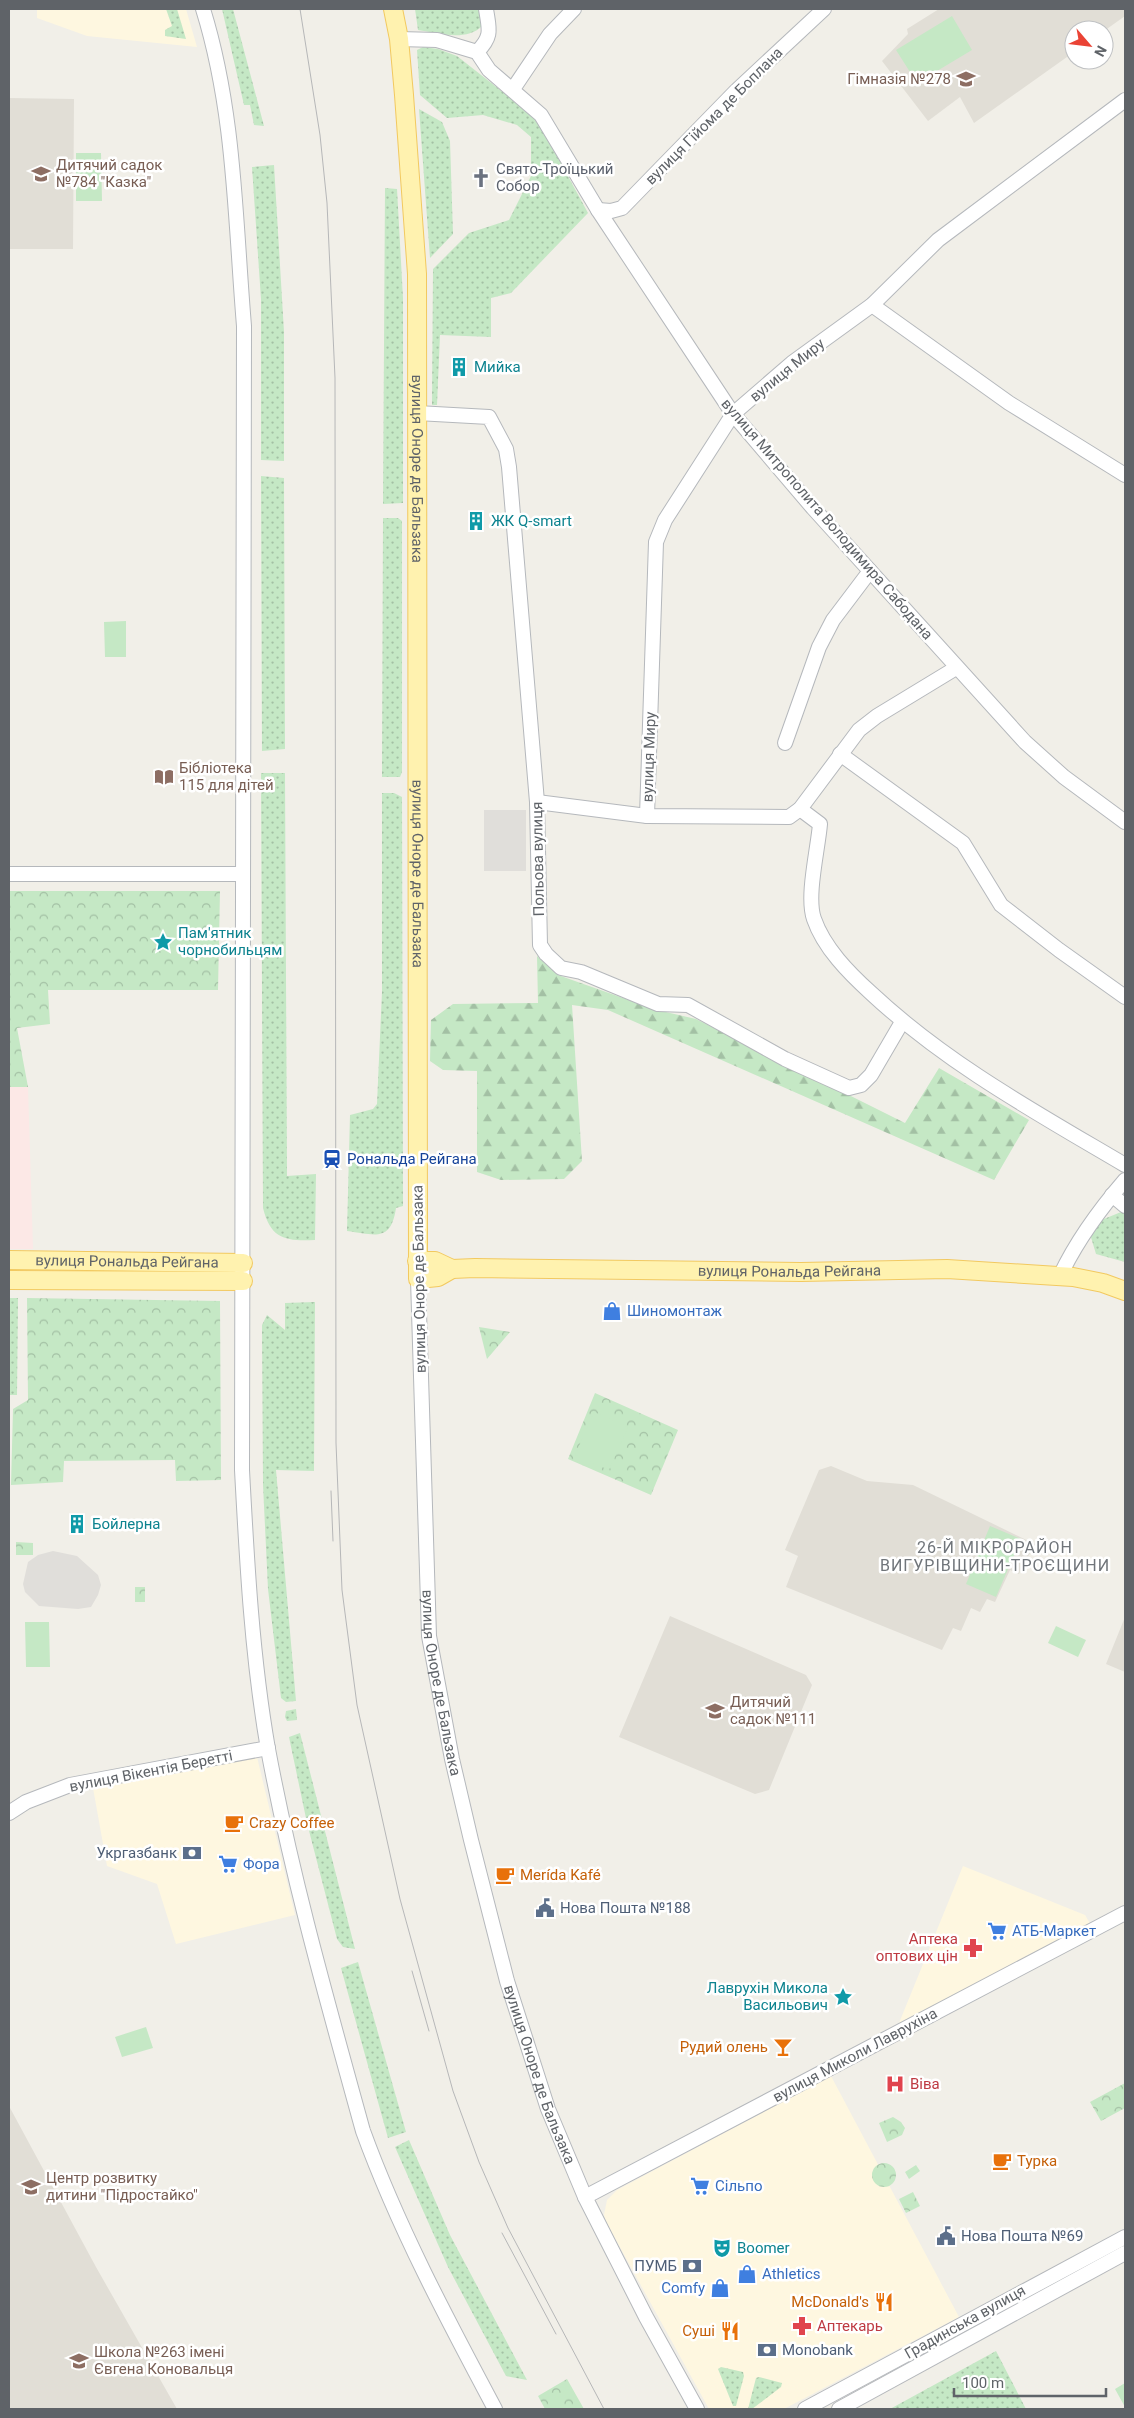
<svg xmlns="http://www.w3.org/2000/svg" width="1134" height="2418" font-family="Roboto,sans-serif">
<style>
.commercial{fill:#fef7e0}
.industrial{fill:#e0deda}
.education{fill:#e1ded6}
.medical{fill:#fce8e6}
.grass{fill:url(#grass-dots)}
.forest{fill:url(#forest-firs)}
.park{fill:url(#park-crowns)}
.pitch{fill:#c5e8c5}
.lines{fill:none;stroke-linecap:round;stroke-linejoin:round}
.minor-casing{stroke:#b5b8bc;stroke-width:16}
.major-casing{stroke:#f2c960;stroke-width:20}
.minor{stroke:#fff;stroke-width:14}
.major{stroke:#fff2af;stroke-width:18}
.tram{stroke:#b6b7b8;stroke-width:1}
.labels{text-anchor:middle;stroke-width:5;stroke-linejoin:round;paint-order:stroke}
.education-label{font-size:15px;fill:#785e54;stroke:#fff;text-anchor:start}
.street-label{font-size:15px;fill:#5f6368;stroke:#fff}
.worship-label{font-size:15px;fill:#5b616d;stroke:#fff;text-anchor:start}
.culture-label{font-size:15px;fill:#0d838f;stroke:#fff;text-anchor:start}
.transit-label{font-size:15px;fill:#164399;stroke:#fff;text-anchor:start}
.shop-label{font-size:15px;fill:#366cbe;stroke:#fff;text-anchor:start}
.food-label{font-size:15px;fill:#c56008;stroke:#fff;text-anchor:start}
.service-label{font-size:15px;fill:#4e5e75;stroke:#fff;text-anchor:start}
.health-label{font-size:15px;fill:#be3a42;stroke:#fff;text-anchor:start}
.neighbourhood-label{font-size:16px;letter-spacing:1px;fill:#70757a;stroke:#fff}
</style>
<defs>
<pattern id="grass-dots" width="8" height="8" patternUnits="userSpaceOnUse" patternTransform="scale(1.25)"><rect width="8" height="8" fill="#c5e8c5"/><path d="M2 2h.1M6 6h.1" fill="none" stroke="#a3c0a4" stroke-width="1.8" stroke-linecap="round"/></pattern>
<pattern id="forest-firs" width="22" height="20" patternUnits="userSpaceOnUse" patternTransform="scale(1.25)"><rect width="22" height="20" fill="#c5e8c5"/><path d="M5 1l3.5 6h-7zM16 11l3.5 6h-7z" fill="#a3c0a4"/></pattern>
<pattern id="park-crowns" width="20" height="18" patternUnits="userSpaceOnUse" patternTransform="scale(1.25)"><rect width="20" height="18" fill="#c5e8c5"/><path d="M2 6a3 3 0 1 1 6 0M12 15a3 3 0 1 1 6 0" fill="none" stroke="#a3c0a4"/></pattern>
</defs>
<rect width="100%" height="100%" fill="#f1efe8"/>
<path class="commercial" d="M37,9H186L197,47L87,36L37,18Z
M257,1757L295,1915L176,1944L157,1884L107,1866L93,1788Z
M963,1866L1085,1915L1091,1925L899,2023Z
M831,2076L959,2317L784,2409H709L606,2222L604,2215L607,2200L617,2190Z"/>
<path class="industrial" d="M484,810H526V871H484Z
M53,1551L77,1556L98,1575L101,1585L98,1595L91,1607L78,1609L39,1606L25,1592L23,1584L28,1562L38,1555Z"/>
<path class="education" d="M939,9H1125V16L1104,31L1074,30V52L974,123L960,97L928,121L882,61L908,34L907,29Z
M9,98L74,99L73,249H9Z
M831,1466L867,1481L913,1485L1043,1548L1038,1556L1030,1553L1019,1574L1010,1570L995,1602L987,1599L980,1612L971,1608L961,1631L953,1628L942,1650L786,1587L798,1556L785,1550L819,1470Z
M670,1616L806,1675L812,1685L769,1790L755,1794L619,1737Z
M1125,1617V1672L1106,1664Z
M9,2106L96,2267L177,2409H9Z"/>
<path class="medical" d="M9,1087H28L33,1249H9Z"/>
<path class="grass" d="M166,9H177L186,39L165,36V30L172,26Z
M222,9H233L264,126L254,125L250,105H244Z
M415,9H480L482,26C466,42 438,33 418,30Z
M423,47L438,49L457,56L537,119L588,213L511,293L491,298V337L440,335L437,405H432L433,269L469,233L509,220L531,176V137L517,125L483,115L447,118L420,95L417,50Z
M419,109L442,122L450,141L453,234L430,258Z
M274,165L284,332V461L261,460V299L252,167Z
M385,188L397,189L403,298V503L383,504Z
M261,476L284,478L285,749L262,751Z
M383,518H398L402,521V772L400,777H382Z
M261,773H285L287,1176L316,1174L315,1240C286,1241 271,1240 263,1208Z
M382,793H394L402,797L403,1206L396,1208C391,1242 376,1235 347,1231L350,1115L373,1109L377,1104L382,992Z
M1121,1212L1125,1213V1262L1096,1254L1090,1234L1099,1221Z
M9,1298H18L17,1395H9Z
M315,1302L314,1471L276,1470L296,1701L286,1702L281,1698L268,1589L263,1485L262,1325L267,1315L285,1330V1303Z
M296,1709L297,1720L287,1721L285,1717L286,1711Z
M300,1733L355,1949L343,1947L337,1939L307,1823L289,1737Z
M358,1962L406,2132L388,2138L341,1968Z
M409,2140L450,2235L527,2380L506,2376L448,2267L395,2147Z
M996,2351L1026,2409H890Z
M721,2367L743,2372L744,2376L736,2406H733L718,2369Z
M759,2377L782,2383L781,2387L752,2409H748L756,2378Z"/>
<path class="forest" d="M537,956L558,975L657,1010L696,1019L905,1123L939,1068L1029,1120L994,1180L608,1010L572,1005L582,1161L564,1179L501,1180L477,1172V1071L443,1070L430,1061L431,1020L453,1004L538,1003Z"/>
<path class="park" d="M9,891H220L218,990H48L50,1024L17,1028L28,1087H9Z
M27,1298L220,1301L221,1480L176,1481L175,1460L64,1461L63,1482L11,1485L13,1409L28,1400Z
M479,1327L510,1332L487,1359Z
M595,1393L678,1430L651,1495L568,1459Z
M16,1542L33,1543V1555H16Z
M135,1587H145V1602H135Z
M1125,2083V2108L1101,2121L1090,2102Z
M893,2117L901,2122L905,2128L902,2135L887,2142L879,2123Z
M872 2175a12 12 0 1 1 24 0a12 12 0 1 1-24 0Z
M916,2165L920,2171L909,2179L905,2172Z
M913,2192L920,2206L906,2213L899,2199Z
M567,2379L584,2409H545L538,2396Z"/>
<path class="pitch" d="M952,16L972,50L917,83L896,50Z
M76,153H101L102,201H76Z
M126,621V657H105L104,622Z
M594,1412L628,1427L609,1470L575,1455Z
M990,1526L1021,1539L996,1597L966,1584Z
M25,1622H49L50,1667H26Z
M1056,1626L1086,1640L1078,1657L1048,1643Z
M146,2027L153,2048L122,2057L115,2037Z
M1125,2383V2407L1115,2389Z"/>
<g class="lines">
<g class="minor-casing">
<g id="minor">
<path d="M203,9C235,112 235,219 244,326L242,1470C247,1564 252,1657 268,1749C292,1878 328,2004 363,2131C398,2227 447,2319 495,2409"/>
<path d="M399,39L437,40L477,52L489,70L541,115L598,210L733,414L813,508L1025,742L1064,777L1125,822"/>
<path d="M477,52C493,36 489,29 486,9"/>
<path d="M513,89L550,34L574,9"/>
<path d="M598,210L611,211L622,208L737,90L824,9"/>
<path d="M872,305L1009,403L1125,475"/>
<path d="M417,413L489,417L506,449L509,467L537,802L540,945L546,954L561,968L581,972L658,1004L688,1005L785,1059L849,1088L861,1085L871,1075L902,1022"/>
<path d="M785,743L819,647L833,620L870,571"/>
<path d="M840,754L963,843L1001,905L1059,950L1125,997"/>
<path d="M537,802L647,816L789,817L800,809L859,730L877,716L956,668"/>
<path d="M800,809L820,824C818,849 806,897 814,919C824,948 849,973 871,993C947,1064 1037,1113 1125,1165"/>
<path d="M647,816L656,542L665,520L733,414L792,363L872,305L938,240L1125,100"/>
<path d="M9,874H242"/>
<path d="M1112,1195L1125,1206"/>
<path d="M1060,1276C1076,1242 1100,1209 1125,1180"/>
<path id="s1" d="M418,1279L429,1636L452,1759L471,1840L507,1981L548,2109L585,2197L646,2317L697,2409"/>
<path d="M9,1813L26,1802L70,1785L268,1748"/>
<path d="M585,2197L1125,1913"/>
<path d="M805,2409L1125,2237"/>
<path d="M839,2409L1125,2253"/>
</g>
</g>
<g class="major-casing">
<g id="major">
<path id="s2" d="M393,9L399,39L404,95L417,274L418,1279L438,1277L452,1269L475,1268L801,1272L947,1269L1073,1277L1103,1283L1125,1291"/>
<path id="s3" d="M9,1260L243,1263"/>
<path d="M417,1261H435L452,1269"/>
<path d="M9,1280L243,1281"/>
</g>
</g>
<use href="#minor" class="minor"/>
<use href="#major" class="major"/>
<path class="tram" d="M300,9L320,135L327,203L335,378L336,1443L342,1590L357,1705L400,1899L453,2091L479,2162L508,2228L604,2409
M331,1491L333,1541
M412,1971L429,2031
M502,2233L556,2334"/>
</g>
<defs>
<g id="school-bare" transform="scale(1.5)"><path d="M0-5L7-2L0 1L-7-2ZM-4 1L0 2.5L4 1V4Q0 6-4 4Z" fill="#8d6e63" stroke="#fff" stroke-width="2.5" paint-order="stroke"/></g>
<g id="church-bare" transform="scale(1.5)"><path d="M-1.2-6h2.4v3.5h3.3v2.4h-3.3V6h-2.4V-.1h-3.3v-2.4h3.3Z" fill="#6b7280" stroke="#fff" stroke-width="2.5" paint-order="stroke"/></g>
<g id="building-bare" transform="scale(1.5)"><path d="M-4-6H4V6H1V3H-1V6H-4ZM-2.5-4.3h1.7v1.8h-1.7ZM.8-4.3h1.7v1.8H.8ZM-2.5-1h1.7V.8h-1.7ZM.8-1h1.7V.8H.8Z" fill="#0f9aa8" stroke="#fff" stroke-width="2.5" paint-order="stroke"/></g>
<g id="library-bare" transform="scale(1.5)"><path d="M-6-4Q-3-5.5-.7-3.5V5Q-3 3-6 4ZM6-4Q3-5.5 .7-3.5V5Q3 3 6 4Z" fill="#8d6e63" stroke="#fff" stroke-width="2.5" paint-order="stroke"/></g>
<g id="sight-bare" transform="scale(1.5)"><path d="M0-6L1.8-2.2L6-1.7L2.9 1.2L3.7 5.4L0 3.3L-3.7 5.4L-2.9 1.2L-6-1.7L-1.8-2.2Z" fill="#0f9aa8" stroke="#fff" stroke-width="2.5" paint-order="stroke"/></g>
<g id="station-bare" transform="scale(1.5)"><path d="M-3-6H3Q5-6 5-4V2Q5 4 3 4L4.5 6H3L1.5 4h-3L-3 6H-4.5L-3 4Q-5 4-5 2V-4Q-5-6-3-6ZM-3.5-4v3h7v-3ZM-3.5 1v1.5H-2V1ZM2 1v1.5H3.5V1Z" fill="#1a4fb4" stroke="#fff" stroke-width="2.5" paint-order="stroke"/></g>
<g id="shop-bare" transform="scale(1.5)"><path d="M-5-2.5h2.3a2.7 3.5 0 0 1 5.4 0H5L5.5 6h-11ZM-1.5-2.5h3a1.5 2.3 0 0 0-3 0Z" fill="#3f7fe0" stroke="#fff" stroke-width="2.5" paint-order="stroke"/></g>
<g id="cafe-bare" transform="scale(1.5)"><path d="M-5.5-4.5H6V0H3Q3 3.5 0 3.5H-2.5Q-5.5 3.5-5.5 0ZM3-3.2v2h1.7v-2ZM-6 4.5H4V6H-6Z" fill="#e8710a" stroke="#fff" stroke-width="2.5" paint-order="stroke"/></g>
<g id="bank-bare" transform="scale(1.5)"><path d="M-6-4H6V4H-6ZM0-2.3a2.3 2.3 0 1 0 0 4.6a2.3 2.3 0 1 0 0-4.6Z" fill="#5c6f8a" stroke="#fff" stroke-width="2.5" paint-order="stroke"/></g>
<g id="supermarket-bare" transform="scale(1.5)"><path d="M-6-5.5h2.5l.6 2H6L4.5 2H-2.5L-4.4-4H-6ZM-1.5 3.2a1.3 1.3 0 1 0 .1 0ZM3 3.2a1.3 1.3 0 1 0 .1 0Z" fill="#3f7fe0" stroke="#fff" stroke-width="2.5" paint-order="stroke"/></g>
<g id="civic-bare" transform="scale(1.5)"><path d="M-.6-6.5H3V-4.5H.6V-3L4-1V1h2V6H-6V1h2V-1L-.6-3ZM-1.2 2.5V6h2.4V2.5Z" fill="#5c6f8a" stroke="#fff" stroke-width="2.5" paint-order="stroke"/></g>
<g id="pharmacy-bare" transform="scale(1.5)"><path d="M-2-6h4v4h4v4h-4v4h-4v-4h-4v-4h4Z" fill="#e0444e" stroke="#fff" stroke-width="2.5" paint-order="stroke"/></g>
<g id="bar-bare" transform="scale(1.5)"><path d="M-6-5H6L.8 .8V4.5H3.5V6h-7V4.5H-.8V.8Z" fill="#e8710a" stroke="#fff" stroke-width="2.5" paint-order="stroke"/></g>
<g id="hospital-bare" transform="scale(1.5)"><path d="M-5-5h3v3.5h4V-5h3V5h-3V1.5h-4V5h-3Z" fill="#e0444e" stroke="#fff" stroke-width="2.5" paint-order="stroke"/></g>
<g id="theatre-bare" transform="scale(1.5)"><path d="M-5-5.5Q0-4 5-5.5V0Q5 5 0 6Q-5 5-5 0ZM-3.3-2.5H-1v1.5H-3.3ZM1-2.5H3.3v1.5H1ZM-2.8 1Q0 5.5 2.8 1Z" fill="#0f9aa8" stroke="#fff" stroke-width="2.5" paint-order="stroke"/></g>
<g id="restaurant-bare" transform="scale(1.5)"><path d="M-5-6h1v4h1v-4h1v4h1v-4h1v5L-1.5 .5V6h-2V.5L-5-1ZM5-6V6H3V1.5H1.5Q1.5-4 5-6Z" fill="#e8710a" stroke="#fff" stroke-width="2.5" paint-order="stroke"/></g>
</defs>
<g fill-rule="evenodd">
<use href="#school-bare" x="966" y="79"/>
<use href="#school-bare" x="41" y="174"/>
<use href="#church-bare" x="481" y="178"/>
<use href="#building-bare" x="459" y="367"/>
<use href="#building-bare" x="476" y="521"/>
<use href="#library-bare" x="164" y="777"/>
<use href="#sight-bare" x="163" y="942"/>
<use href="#station-bare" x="332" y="1159"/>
<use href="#shop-bare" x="612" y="1311"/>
<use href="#building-bare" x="77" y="1524"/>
<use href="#school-bare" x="715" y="1711"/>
<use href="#cafe-bare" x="234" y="1823"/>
<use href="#bank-bare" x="192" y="1853"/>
<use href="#supermarket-bare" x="228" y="1864"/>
<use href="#cafe-bare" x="505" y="1875"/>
<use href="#civic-bare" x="545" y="1908"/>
<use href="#supermarket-bare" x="997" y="1931"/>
<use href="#pharmacy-bare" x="973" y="1948"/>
<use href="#sight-bare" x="843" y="1997"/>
<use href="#bar-bare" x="783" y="2047"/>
<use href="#hospital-bare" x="895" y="2084"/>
<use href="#cafe-bare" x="1002" y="2161"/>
<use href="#supermarket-bare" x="700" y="2186"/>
<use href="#school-bare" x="31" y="2187"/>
<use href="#civic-bare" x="946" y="2236"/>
<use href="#theatre-bare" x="722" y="2248"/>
<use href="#bank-bare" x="692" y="2266"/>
<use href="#shop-bare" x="747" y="2274"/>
<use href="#shop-bare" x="720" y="2288"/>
<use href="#restaurant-bare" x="884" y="2302"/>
<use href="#pharmacy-bare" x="802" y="2326"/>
<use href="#restaurant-bare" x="730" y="2331"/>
<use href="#bank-bare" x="767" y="2350"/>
<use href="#school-bare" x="79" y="2361"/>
</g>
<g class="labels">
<g class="education-label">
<text x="951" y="84" text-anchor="end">Гімназія №278</text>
<text x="56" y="170">Дитячий садок<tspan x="56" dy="17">№784 "Казка"</tspan></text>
<text x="179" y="773">Бібліотека<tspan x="179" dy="17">115 для дітей</tspan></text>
<text x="730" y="1707">Дитячий<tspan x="730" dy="17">садок №111</tspan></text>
<text x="46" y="2183">Центр розвитку<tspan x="46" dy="17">дитини "Підростайко"</tspan></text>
<text x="94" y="2357">Школа №263 імені<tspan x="94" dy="17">Євгена Коновальця</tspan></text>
</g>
<g class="street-label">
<text transform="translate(714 116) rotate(-45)" y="5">вулиця Гійома де Боплана</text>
<text transform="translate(787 370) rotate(-39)" y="5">вулиця Миру</text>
<text dy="5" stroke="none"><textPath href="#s2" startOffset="461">вулиця Оноре де Бальзака</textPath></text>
<text transform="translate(827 519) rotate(49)" y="5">вулиця Митрополита Володимира Сабодана</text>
<text transform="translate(649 757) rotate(-88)" y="5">вулиця Миру</text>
<text transform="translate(538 859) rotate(-91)" y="5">Польова вулиця</text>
<text dy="5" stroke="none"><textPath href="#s2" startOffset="866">вулиця Оноре де Бальзака</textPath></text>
<text dy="5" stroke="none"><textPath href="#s3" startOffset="118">вулиця Рональда Рейгана</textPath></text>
<text dy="5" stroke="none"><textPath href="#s2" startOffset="1645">вулиця Рональда Рейгана</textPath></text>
<text transform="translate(419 1279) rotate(-91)" y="5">вулиця Оноре де Бальзака</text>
<text dy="5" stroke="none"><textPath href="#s1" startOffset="405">вулиця Оноре де Бальзака</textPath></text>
<text transform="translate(151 1771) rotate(-11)" y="5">вулиця Вікентія Беретті</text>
<text transform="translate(855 2055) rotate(-28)" y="5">вулиця Миколи Лаврухіна</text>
<text dy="5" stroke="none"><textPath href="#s1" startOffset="810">вулиця Оноре де Бальзака</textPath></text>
<text transform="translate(965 2322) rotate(-29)" y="5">Градинська вулиця</text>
</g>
<g class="worship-label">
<text x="496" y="174">Свято-Троїцький<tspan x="496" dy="17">Собор</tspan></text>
</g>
<g class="culture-label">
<text x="474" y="372">Мийка</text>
<text x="491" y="526">ЖК Q-smart</text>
<text x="178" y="938">Пам'ятник<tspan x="178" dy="17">чорнобильцям</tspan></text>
<text x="92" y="1529">Бойлерна</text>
<text x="828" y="1993" text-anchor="end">Лаврухін Микола<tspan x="828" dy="17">Васильович</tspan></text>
<text x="737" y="2253">Boomer</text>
</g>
<g class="transit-label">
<text x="347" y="1164">Рональда Рейгана</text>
</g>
<g class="shop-label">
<text x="627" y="1316">Шиномонтаж</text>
<text x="243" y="1869">Фора</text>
<text x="1012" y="1936">АТБ-Маркет</text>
<text x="715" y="2191">Сільпо</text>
<text x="762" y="2279">Athletics</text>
<text x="705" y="2293" text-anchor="end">Comfy</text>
</g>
<g class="food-label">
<text x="249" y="1828">Crazy Coffee</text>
<text x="520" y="1880">Merída Kafé</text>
<text x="768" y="2052" text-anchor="end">Рудий олень</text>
<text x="1017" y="2166">Турка</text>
<text x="869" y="2307" text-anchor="end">McDonald's</text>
<text x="715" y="2336" text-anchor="end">Суші</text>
</g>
<g class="service-label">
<text x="177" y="1858" text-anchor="end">Укргазбанк</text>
<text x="560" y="1913">Нова Пошта №188</text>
<text x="961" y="2241">Нова Пошта №69</text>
<text x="677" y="2271" text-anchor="end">ПУМБ</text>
<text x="782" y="2355">Monobank</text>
</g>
<g class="health-label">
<text x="958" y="1944" text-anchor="end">Аптека<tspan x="958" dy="17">оптових цін</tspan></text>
<text x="910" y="2089">Віва</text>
<text x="817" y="2331">Аптекарь</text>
</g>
<g class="neighbourhood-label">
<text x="995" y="1553">26-Й МІКРОРАЙОН<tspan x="995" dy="18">ВИГУРІВЩИНИ-ТРОЄЩИНИ</tspan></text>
</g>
</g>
<rect width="1134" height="2418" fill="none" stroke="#5f6368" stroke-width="20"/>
<g transform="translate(1089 45) rotate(118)"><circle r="24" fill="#ffffff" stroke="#bfc1c3"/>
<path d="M0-4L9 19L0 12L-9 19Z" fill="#ea4335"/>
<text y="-8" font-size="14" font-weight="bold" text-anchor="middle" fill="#5f6368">N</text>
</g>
<path d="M954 2388v8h152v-8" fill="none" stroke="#5f6368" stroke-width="2.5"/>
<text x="962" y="2388" font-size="15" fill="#5f6368" stroke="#ffffff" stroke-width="4" paint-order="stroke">100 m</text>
</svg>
